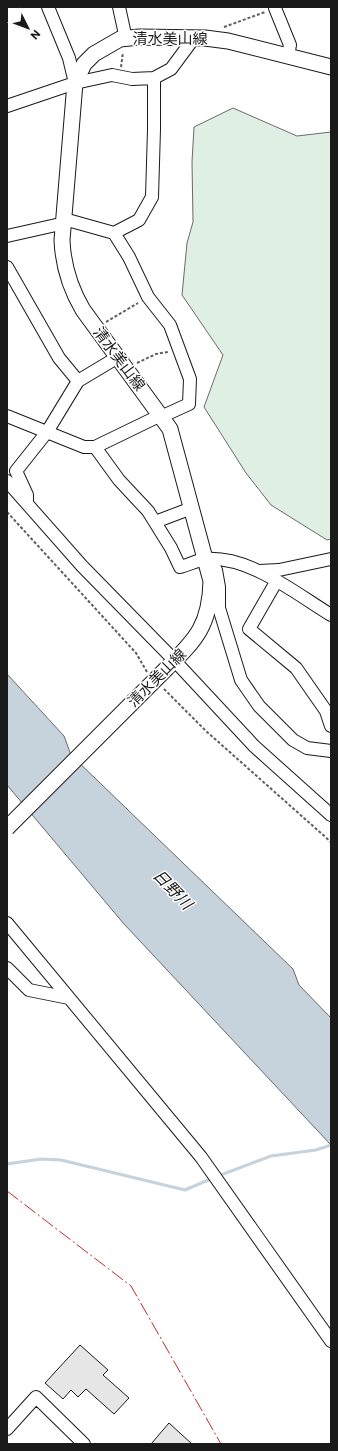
<svg xmlns="http://www.w3.org/2000/svg" width="338" height="1451" font-family="Commissioner,'Noto Sans JP',sans-serif">
<style>
.green{fill:#e0efe3;stroke:#6a6a6a}
.water{fill:#c6d2dc;stroke:#6a6a6a}
.lines{fill:none;stroke-linecap:round;stroke-linejoin:round}
.stream{stroke:#c6d2dc;stroke-width:3}
.building{fill:#e6e6e6;stroke:#1a1a1a}
.minor-casing{stroke:#1a1a1a;stroke-width:14}
.major-casing{stroke:#1a1a1a;stroke-width:17}
.path{stroke:#5f5f5f;stroke-width:2;stroke-dasharray:3 2;stroke-linecap:butt}
.minor{stroke:#fff;stroke-width:12}
.major{stroke:#fff;stroke-width:15}
.major-bridge-casing{stroke:#1a1a1a;stroke-width:17;stroke-linecap:butt}
.major-bridge{stroke:#fff;stroke-width:15}
.power{stroke:#c62828;stroke-width:1;stroke-dasharray:14 3 2 3;stroke-linecap:butt}
.labels{text-anchor:middle;stroke-width:3;stroke-linejoin:round;paint-order:stroke}
.street-label{font-size:15px;fill:#1a1a1a;stroke:#fff}
.water-label{font-size:16px;font-style:italic;fill:#1a1a1a;stroke:#fff}
</style>
<rect width="100%" height="100%" fill="#fff"/>
<path class="green" d="M233,108L297,136L331,132V539L327,540L271,505L246,473L204,407L223,355L182,295L187,243L193,222L192,162L194,127Z"/>
<path class="water" d="M7,674L64,736L71,755L293,969L299,985L331,1018V1145L124,924L7,785Z"/>
<g class="lines">
<path class="stream" d="M7,1164L41,1159L61,1160L185,1190L213,1178
M218,1176L271,1156L316,1150L331,1145"/>
</g>
<path class="building" d="M80,1345L108,1370L103,1375L129,1398L114,1414L86,1389L78,1397L71,1390L63,1399L45,1383Z
M169,1423L192,1444H151Z"/>
<g class="lines">
<g class="minor-casing">
<path id="minor" d="M48,7L69,58L75,83
M119,7L126,39
M275,8L290,45L288,56
M7,106L75,83L112,75L132,79L154,78L171,69L194,38
M64,219L114,233L139,220L152,197L154,129V78
M114,233L129,257L148,297L170,325L190,379L189,404L165,415
M7,236L56,225L63,226
M7,267L59,358L78,381L47,432L16,471L27,495V500
M78,381L118,357
M7,416L84,447H95L161,415
M95,447L119,480L148,511L171,548L180,567C188,565 198,560 206,559C250,556 295,593 331,615
M7,481L82,566L174,660L254,746L331,815
M155,522L192,508
M205,559L216,570L219,587V608L241,680L259,706L293,740L307,748L331,751
M259,571L279,570L331,559
M276,582L249,629L296,668L326,711L331,726
M7,923L201,1157L331,1341
M7,968L29,990L69,998
M7,1429L36,1397L84,1444"/>
</g>
<g class="major-casing">
<path id="major" d="M167,668C197,639 210,624 211,581L170,429L83,310C70,288 63,266 62,240L75,83L84,64L94,54L120,39L139,37L205,38L228,41L331,67"/>
</g>
<path class="path" d="M224,27L265,12
M121,67L123,52
M106,322L138,303
M137,363L156,354L168,352
M7,512L136,653L147,672
M164,689L206,731L331,842"/>
<use href="#minor" class="minor"/>
<use href="#major" class="major"/>
<g class="major-bridge-casing">
<path id="major-bridge" d="M7,828L167,668"/>
</g>
<use href="#major-bridge" class="major-bridge"/>
<path class="power" d="M7,1191L131,1286L221,1444"/>
</g>
<g class="labels">
<g class="street-label">
<text x="170" y="44">清水美山線</text>
<text transform="translate(119 359) rotate(53)" y="5">清水美山線</text>
<text transform="translate(157 678) rotate(-45)" y="5">清水美山線</text>
</g>
<g class="water-label">
<text transform="translate(173 889) rotate(46)" y="6">日野川</text>
</g>
</g>
<rect width="338" height="1451" fill="none" stroke="#1a1a1a" stroke-width="16"/>
<g transform="translate(28 28) rotate(132)" stroke="#ffffff" stroke-width="3" paint-order="stroke">
<path d="M0-3L7 15L0 10L-7 15Z" fill="#1a1a1a"/>
<text y="-6" font-size="11" font-weight="bold" text-anchor="middle" fill="#1a1a1a">N</text>
</g>
</svg>
